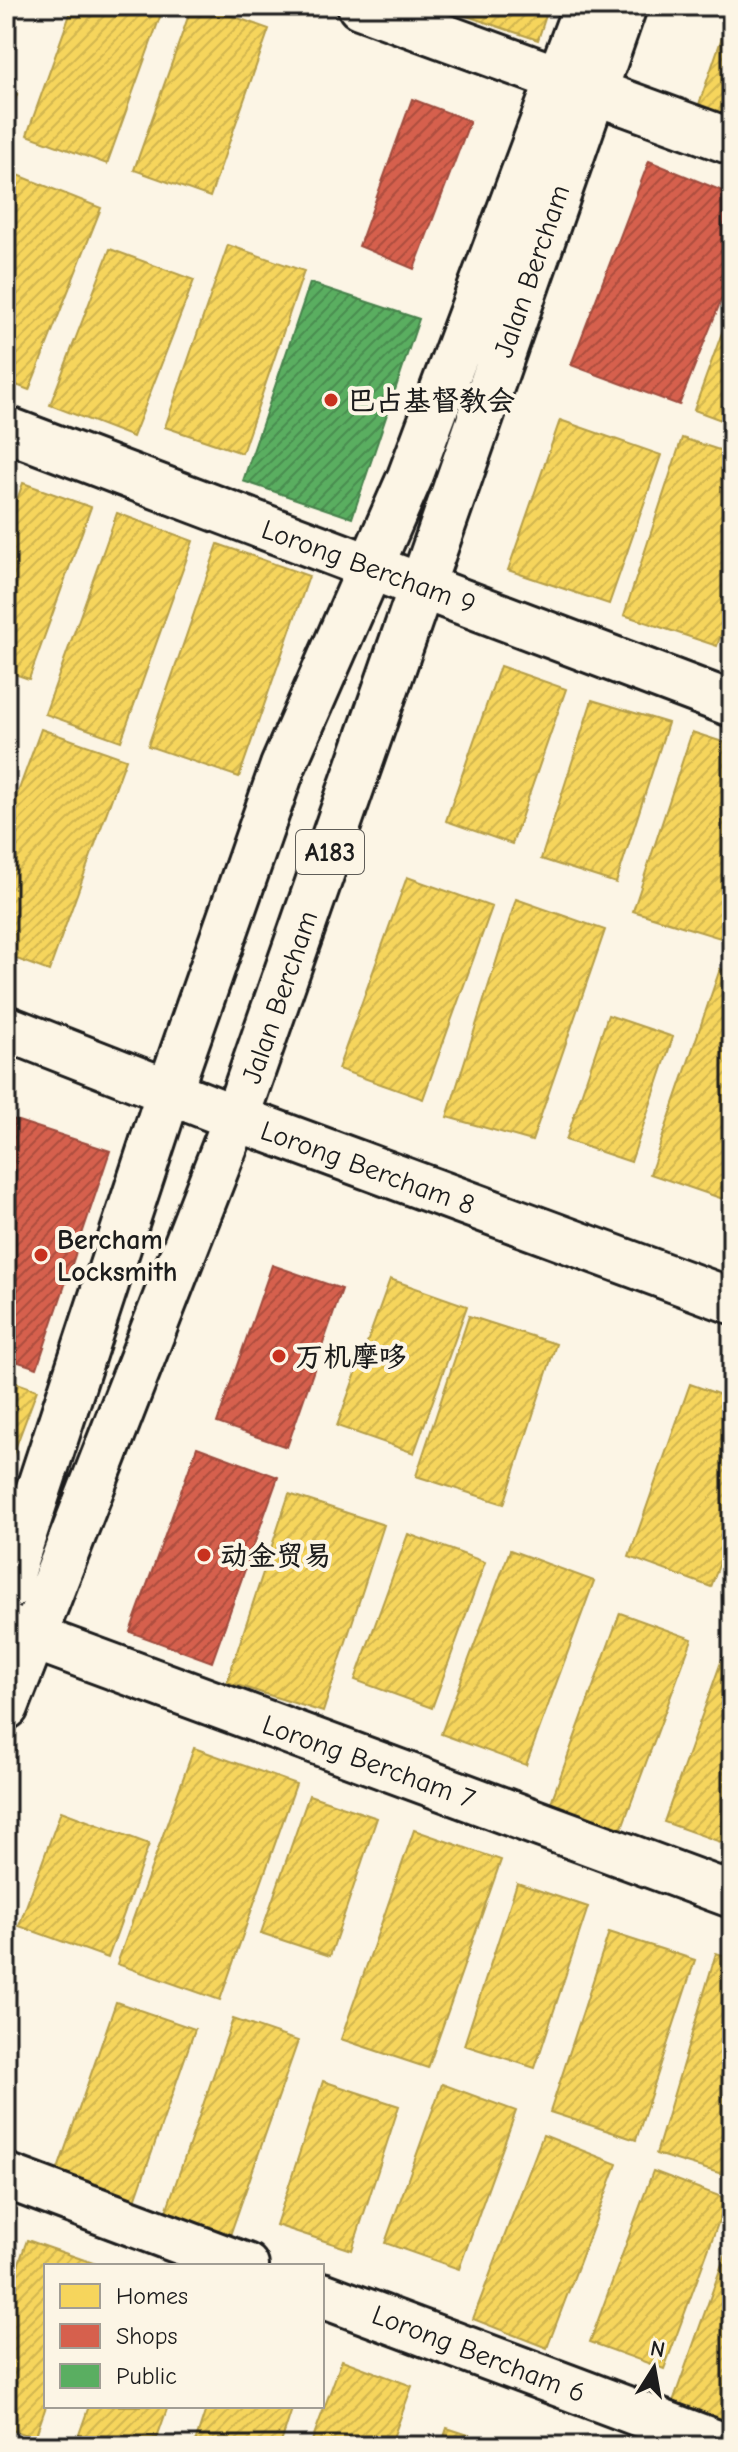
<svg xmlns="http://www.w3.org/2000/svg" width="738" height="2452" font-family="'Comic Neue','LXGW WenKai TC',sans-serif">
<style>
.homes{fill:url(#homes-hatch);stroke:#b59e49;stroke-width:2}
.shops{fill:url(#shops-hatch);stroke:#9e4c3e;stroke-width:2}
.public{fill:url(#public-hatch);stroke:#47824c;stroke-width:2}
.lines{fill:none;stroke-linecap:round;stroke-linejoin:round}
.street-casing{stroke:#1c1c1c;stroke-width:50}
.secondary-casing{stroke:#1c1c1c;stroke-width:50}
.primary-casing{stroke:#1c1c1c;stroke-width:50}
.street{stroke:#fcf5e5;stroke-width:44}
.secondary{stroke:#fcf5e5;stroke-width:44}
.primary{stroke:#fcf5e5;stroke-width:44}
.poi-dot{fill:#c8321e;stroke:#fcf5e5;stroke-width:3}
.labels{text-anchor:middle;stroke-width:8;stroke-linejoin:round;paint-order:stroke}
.shield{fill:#fcf5e5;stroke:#5f5d58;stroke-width:2}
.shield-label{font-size:26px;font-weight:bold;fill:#1c1c1c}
.street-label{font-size:28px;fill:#1c1c1c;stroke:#fcf5e5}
.poi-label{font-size:28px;font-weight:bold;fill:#1c1c1c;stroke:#fcf5e5;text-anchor:start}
</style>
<defs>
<pattern id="homes-hatch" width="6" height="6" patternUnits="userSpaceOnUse" patternTransform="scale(2)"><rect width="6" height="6" fill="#f6d55c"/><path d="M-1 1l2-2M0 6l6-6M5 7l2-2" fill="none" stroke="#d2b64f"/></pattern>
<pattern id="shops-hatch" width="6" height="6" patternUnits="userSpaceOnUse" patternTransform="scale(2)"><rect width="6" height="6" fill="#d6604d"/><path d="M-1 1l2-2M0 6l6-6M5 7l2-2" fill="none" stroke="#ad4e3f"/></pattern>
<pattern id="public-hatch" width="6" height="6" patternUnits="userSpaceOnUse" patternTransform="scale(2)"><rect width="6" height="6" fill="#5aae61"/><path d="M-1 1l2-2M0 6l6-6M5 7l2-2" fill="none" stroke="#4a8d4f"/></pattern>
</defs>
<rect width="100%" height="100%" fill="#fcf5e5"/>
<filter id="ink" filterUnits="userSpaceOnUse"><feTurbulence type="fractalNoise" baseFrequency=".0125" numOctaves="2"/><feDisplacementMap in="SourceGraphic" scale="16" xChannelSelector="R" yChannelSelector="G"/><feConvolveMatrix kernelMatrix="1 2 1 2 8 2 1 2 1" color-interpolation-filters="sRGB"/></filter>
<g filter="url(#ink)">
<path class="homes" d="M73,6H140L161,14L107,164L27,135Z
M192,6H204L269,29L210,197L134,170Z
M437,6H549L538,40Z
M732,8V118L698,107Z
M6,90L17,94L6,127Z
M18,175L101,208L29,390L6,381V206Z
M228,245L304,271L242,453L165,427Z
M110,249L194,280L133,437L50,405Z
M732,305V424L694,410Z
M560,420L661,455L609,604L508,570Z
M682,438L732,454V601L717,646L624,615Z
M23,483L91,507L29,679L6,671V530Z
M117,513L193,541L121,741L45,714Z
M218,544L309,576L239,777L148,746Z
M500,666L566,689L512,844L446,821Z
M592,700L668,723L616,883L541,859Z
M41,729L126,759L49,971L6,955V825Z
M692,732L732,745L730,941L633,911Z
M407,877L492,907L423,1099L338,1069Z
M516,899L605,930L532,1141L447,1117Z
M720,969L732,973V1202L650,1174Z
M608,1015L673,1037L631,1162L566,1140Z
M390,1279L467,1306L414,1453L337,1426Z
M469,1316L556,1344L504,1504L416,1476Z
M6,1379L37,1390L6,1473Z
M690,1384L732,1399V1529L711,1587L629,1557Z
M289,1494L384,1525L323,1712L227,1682Z
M408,1534L485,1562L432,1708L355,1680Z
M510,1550L594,1581L526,1765L441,1734Z
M620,1613L692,1639L621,1830L550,1805Z
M732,1631V1846L664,1822Z
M194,1748L296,1784L220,2000L117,1964Z
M309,1795L377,1818L330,1956L261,1933Z
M61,1811L149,1844L108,1958L19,1926Z
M414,1830L501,1860L428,2068L341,2039Z
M517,1883L588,1907L535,2068L464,2045Z
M609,1932L695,1960L636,2140L550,2112Z
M716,1953L732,1958V2177L656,2154Z
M116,2002L195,2029L132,2209L54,2181Z
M233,2019L298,2041L229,2238L164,2217Z
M323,2081L399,2106L352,2250L276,2225Z
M442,2084L516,2111L459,2269L385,2243Z
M543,2135L617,2164L547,2348L473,2319Z
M653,2171L727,2199L664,2369L590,2342Z
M732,2236V2435L669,2413Z
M27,2240L96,2264L46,2266V2406L35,2438L6,2428V2300Z
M342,2360L412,2386L390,2446H310Z
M89,2406H168L154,2446H75Z
M207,2406H293L280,2446H194Z
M447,2428L502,2446H441Z"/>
<path class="shops" d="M412,99L470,121L414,269L359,246Z
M649,161L732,195V273L679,405L571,365Z
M9,1118L110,1151L37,1368L6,1358V1128Z
M272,1265L342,1289L287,1447L217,1423Z
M197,1447L278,1477L212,1662L130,1632Z"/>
<path class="public" d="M310,283L419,319L352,518L243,481Z"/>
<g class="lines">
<g class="street-casing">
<path id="street" d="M360,6L732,142
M6,429L732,704
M6,1627L732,1895
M6,2176L246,2266
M322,2295L725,2446"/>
</g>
<g class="secondary-casing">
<path id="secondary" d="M6,1028L236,1118L732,1301"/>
</g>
<g class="primary-casing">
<path id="primary" d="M6,1589L169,1092L283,766L410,477L586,6
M6,1707L236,1118L624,6"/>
</g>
<use href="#street" class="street"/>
<use href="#secondary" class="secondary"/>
<use href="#primary" class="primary"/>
</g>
</g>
<g class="poi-dot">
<circle cx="331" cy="400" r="8"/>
<circle cx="41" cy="1255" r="8"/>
<circle cx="279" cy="1356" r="8"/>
<circle cx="204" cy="1555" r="8"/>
</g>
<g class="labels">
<rect class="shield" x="296" y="830" width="68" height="44" rx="6"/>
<g class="shield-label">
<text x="330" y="861">A183</text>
</g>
<g class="street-label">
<text transform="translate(531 271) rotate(-71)" y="10">Jalan Bercham</text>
<text transform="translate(369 566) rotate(20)" y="10">Lorong Bercham 9</text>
<text transform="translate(279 997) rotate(-71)" y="10">Jalan Bercham</text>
<text transform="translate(368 1167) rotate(20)" y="10">Lorong Bercham 8</text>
<text transform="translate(369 1761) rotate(20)" y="10">Lorong Bercham 7</text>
<text transform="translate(479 2353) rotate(21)" y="10">Lorong Bercham 6</text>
</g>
<g class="poi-label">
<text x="347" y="410">巴占基督教会</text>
<text x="57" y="1249">Bercham<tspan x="57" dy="32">Locksmith</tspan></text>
<text x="295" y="1366">万机摩哆</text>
<text x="220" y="1565">动金贸易</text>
</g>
</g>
<rect width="738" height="2452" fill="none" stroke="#fcf5e5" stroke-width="32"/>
<rect x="16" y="16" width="706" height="2420" fill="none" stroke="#1c1c1c" stroke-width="3" filter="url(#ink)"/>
<rect x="44" y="2264" width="280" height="144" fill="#fcf5e5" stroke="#a29e95" stroke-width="2"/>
<rect x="60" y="2284" width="40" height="24" fill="#f6d55c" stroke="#a29e95" stroke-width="2"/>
<text x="116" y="2304" font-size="24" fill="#1c1c1c">Homes</text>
<rect x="60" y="2324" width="40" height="24" fill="#d6604d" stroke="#a29e95" stroke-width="2"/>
<text x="116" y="2344" font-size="24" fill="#1c1c1c">Shops</text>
<rect x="60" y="2364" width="40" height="24" fill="#5aae61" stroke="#a29e95" stroke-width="2"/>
<text x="116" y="2384" font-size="24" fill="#1c1c1c">Public</text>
<g transform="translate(654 2368) rotate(11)" stroke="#fcf5e5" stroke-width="6" paint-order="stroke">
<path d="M0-6L14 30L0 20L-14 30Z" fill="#1c1c1c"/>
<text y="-12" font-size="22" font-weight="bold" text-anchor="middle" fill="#1c1c1c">N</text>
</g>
</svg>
